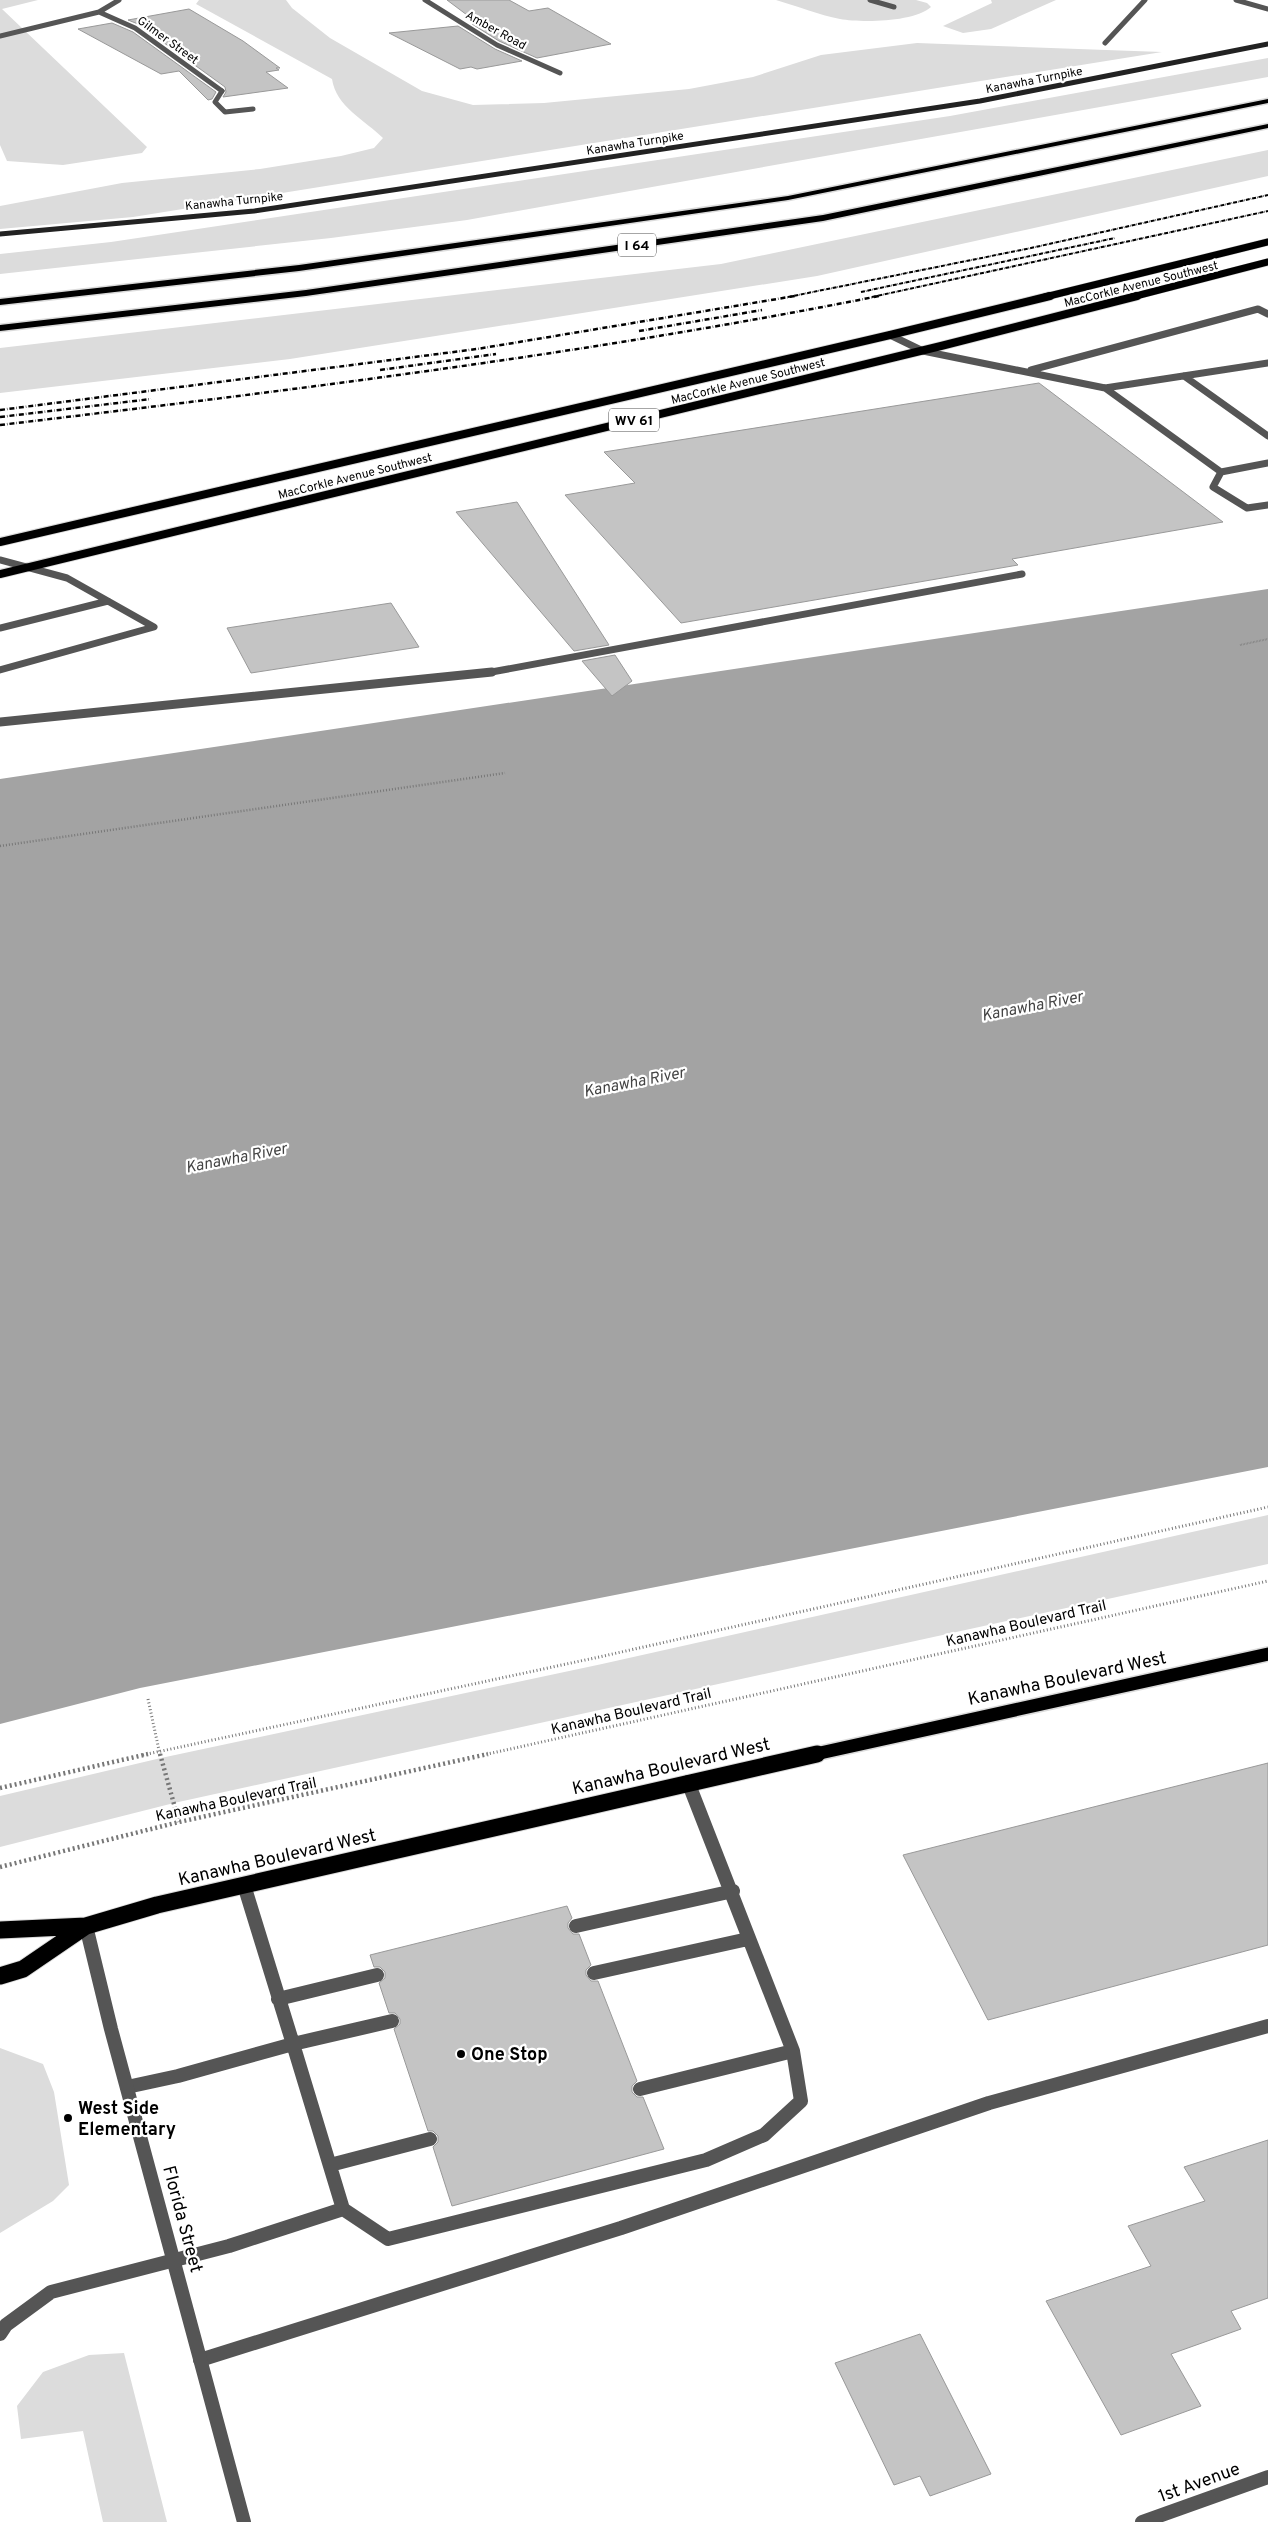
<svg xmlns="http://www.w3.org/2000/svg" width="1268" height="2522" font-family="Overpass,sans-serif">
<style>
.green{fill:#dcdcdc}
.water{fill:#a3a3a3}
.building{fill:#c4c4c4;stroke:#999}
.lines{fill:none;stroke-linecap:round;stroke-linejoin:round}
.primary-far3-casing{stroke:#dbdbdb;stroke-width:8}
.primary-far2-casing{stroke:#dbdbdb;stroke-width:10}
.primary-far1-casing{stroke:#dbdbdb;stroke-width:16}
.primary-casing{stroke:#dbdbdb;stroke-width:19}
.motorway-casing{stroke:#dbdbdb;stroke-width:3}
.path-far3{stroke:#777;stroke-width:2;stroke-dasharray:0.5 1;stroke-linecap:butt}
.path-far2{stroke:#777;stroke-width:2.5;stroke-dasharray:1 2;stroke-linecap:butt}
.path-far1{stroke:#777;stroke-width:3;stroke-dasharray:1 2.5;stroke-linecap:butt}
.path{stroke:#777;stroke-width:4.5;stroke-dasharray:2 3;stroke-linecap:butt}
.service-far3{stroke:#555;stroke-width:5}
.service-far2{stroke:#555;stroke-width:7}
.service-far1{stroke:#555;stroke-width:9}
.service{stroke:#555;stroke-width:14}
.minor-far1{stroke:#555;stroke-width:5}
.minor{stroke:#555;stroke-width:14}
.tertiary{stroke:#555;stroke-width:14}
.secondary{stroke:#222;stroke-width:5}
.primary-far3{stroke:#000;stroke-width:7}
.primary-far2{stroke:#000;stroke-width:8}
.primary-far1{stroke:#000;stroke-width:13}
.primary{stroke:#000;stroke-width:17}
.motorway{fill:#000;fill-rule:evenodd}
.rail-far1{stroke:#000;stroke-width:2;stroke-dasharray:4 1 0.5 1;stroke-linecap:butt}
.rail{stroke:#000;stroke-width:2.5;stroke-dasharray:5 2 0.5 2;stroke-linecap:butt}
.poi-dot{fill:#000;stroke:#fff;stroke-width:2}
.labels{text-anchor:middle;stroke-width:4.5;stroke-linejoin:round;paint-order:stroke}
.far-street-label{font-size:12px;fill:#000;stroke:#fff}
.shield{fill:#fff;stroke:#4c4c4c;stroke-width:1}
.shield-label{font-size:14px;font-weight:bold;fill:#000}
.street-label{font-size:15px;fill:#000;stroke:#fff}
.water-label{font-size:16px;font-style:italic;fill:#444;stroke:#fff}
.near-street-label{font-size:18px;fill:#000;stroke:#fff}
.near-poi-label{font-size:18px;font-weight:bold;fill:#000;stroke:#fff;text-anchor:start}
</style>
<rect width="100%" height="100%" fill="#fff"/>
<path class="green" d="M0,0H38L2,9L147,147L142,153L63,165L7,161L0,145Z
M199,0H286L292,8L330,38L422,91L473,105L544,103L689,89L753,77L821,55L917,43L1162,52L133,217L0,229V206L122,183L260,169L341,156L374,148L383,138C365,120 336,107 332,79L196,4Z
M776,0H916L927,3L931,7C915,22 862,23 840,19C819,15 797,6 776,0Z
M991,0H1056L991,29L963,33L943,26L992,3Z
M1268,58V77L467,220L331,238L0,274V254L111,242L950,116Z
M1268,150V176L817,276L290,359L0,393V348L721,264Z
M1268,1515V1564L174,1803L0,1847V1796L161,1758L602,1664Z
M0,2048L43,2064L54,2092L69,2185L53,2201L0,2233Z
M124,2353L167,2522H103L83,2431L21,2439L17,2406L43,2372L89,2355Z"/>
<path class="water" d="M1268,589V1467L140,1688L0,1724V779Z"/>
<path class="building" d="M447,0H509L529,11L548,8L611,44L537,58L499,41L472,24H479Z
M189,9L243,41L280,68H276L279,70L266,72L288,88L223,97L226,92L225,87L138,24L128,20Z
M112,23L133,32L216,92L212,99L208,100L179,71L161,74L78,29Z
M458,26L495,49L522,61L477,69L471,67L460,69L389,33Z
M1039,383L1223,522L1012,559L1018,565L681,623L565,495L635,483L604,452Z
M517,502L609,645L574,651L456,512Z
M391,603L419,647L251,673L227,628Z
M615,655L632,681L612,696L582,661Z
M1268,1763V1945L988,2020L903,1855Z
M567,1906L572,1918L568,1923V1928L573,1934H579L591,1965L586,1970V1975L591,1981H598L637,2081L632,2086V2092L637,2097H643L664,2149L452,2206L433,2147L438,2142V2136L433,2131H428L394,2029L400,2024V2019L395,2013H389L379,1983L385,1978V1972L380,1967H374L370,1955Z
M1268,2140V2298L1231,2311L1241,2329L1171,2354L1201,2406L1121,2435L1046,2301L1151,2266L1128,2226L1205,2201L1184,2167Z
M920,2334L991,2474L930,2496L920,2476L894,2485L835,2363Z"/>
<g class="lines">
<g class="primary-far3-casing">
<path id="primary-far3" d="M1045,297L1268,242
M1132,297L1268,262"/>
</g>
<g class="primary-far2-casing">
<path id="primary-far2" d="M0,542L890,335L1050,296
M0,574L941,346L1137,296"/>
</g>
<g class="primary-far1-casing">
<path id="primary-far1" d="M811,1755L1268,1654"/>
</g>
<g class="primary-casing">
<path id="primary" d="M0,1930L86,1926L157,1905L817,1754
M0,1976L23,1969L86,1926"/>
</g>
<g class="motorway-casing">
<path id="motorway" d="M1268,99V103L788,200L299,271L0,305V299L299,265L788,196Z
M1268,124V128L823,221L306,296L0,331V325L306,290L823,215Z"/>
</g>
<path class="path-far3" d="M1240,645L1268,639"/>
<path class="path-far2" d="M0,846L505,773"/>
<path class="path-far1" d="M148,1699L160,1755
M143,1755L599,1657L1268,1507
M483,1755L1268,1581"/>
<path class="path" d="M160,1754L179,1822
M0,1788L148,1754
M0,1867L179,1822L488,1754"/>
<path class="service-far3" d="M870,0L894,7
M222,91L215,102L225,112L253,109"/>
<path class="service-far2" d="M890,335L923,351L1105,388L1268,363
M1031,370L1258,309L1268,314
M1184,376L1268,436
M1105,388L1221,472L1213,487L1247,508L1268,505
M1221,472L1268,463
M0,560L67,578L154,627L0,670
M0,628L108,601
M486,673L1022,574"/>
<path class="service-far1" d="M0,722L492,672"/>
<path class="service" d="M244,1885L293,2044L392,2021
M576,1926L733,1891
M594,1973L748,1939
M278,1999L377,1975
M640,2089L793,2051
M330,2165L430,2139
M343,2209L388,2239L706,2160L764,2135L801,2101L793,2051L688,1782
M0,2334L6,2325L51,2292L229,2246L343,2209L293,2044L178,2076L127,2087
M200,2360L621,2228L989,2103L1268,2026"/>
<path class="minor-far1" d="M425,0L497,45L560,73
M1236,0L1268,9
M99,12L135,28L222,91
M0,36L99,12L119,0
M1105,43L1145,0"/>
<path class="minor" d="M1142,2522L1268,2477"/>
<path class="tertiary" d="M86,1926L111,2029L244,2522"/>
<path class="secondary" d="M0,234L254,211L980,101L1268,44"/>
<use href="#primary-far3" class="primary-far3"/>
<use href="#primary-far2" class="primary-far2"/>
<use href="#primary-far1" class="primary-far1"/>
<use href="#primary" class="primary"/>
<use href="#motorway" class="motorway"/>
<path class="rail-far1" d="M861,292L1115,238
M788,297L1031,248L1268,195
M872,297L1268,211"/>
<path class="rail" d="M639,331L762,310
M380,370L496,354
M0,410L477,349L795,296
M0,417L151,399
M0,425C294,390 588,354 879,296"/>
</g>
<g class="poi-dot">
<circle cx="461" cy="2054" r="5"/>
<circle cx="68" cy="2118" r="5"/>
</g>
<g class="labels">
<g class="far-street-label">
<text transform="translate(496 30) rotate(29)" y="4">Amber Road</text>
<text transform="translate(168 40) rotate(36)" y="4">Gilmer Street</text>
<text transform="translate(1034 80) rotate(-11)" y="4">Kanawha Turnpike</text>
<text transform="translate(635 143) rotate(-9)" y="4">Kanawha Turnpike</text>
<text transform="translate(234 201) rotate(-6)" y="4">Kanawha Turnpike</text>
<text transform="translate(1141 284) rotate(-14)" y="4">MacCorkle Avenue Southwest</text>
<text transform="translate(748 381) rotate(-14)" y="4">MacCorkle Avenue Southwest</text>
<text transform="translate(355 476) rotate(-14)" y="4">MacCorkle Avenue Southwest</text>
</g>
<g class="shield">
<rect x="618" y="233.5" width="38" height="23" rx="4"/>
<rect x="609" y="408.5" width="50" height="23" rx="4"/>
</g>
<g class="shield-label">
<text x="637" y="250">I 64</text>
<text x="634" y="425">WV 61</text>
</g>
<g class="street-label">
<text transform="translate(1026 1623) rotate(-13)" y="5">Kanawha Boulevard Trail</text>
<text transform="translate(631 1711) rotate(-13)" y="5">Kanawha Boulevard Trail</text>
<text transform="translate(236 1799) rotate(-12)" y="5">Kanawha Boulevard Trail</text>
</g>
<g class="water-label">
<text transform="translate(1032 1005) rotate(-11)" y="6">Kanawha River</text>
<text transform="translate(634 1081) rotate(-11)" y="6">Kanawha River</text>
<text transform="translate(236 1157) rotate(-11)" y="6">Kanawha River</text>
</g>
<g class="near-street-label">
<text transform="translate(1067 1678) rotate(-12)" y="6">Kanawha Boulevard West</text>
<text transform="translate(671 1766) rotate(-13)" y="6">Kanawha Boulevard West</text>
<text transform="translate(277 1857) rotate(-13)" y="6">Kanawha Boulevard West</text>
<text transform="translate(183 2219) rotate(75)" y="6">Florida Street</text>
<text transform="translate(1199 2482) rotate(-20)" y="6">1st Avenue</text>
</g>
<g class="near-poi-label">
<text x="471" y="2060">One Stop</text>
<text x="78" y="2114">West Side<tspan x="78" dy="21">Elementary</tspan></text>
</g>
</g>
</svg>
